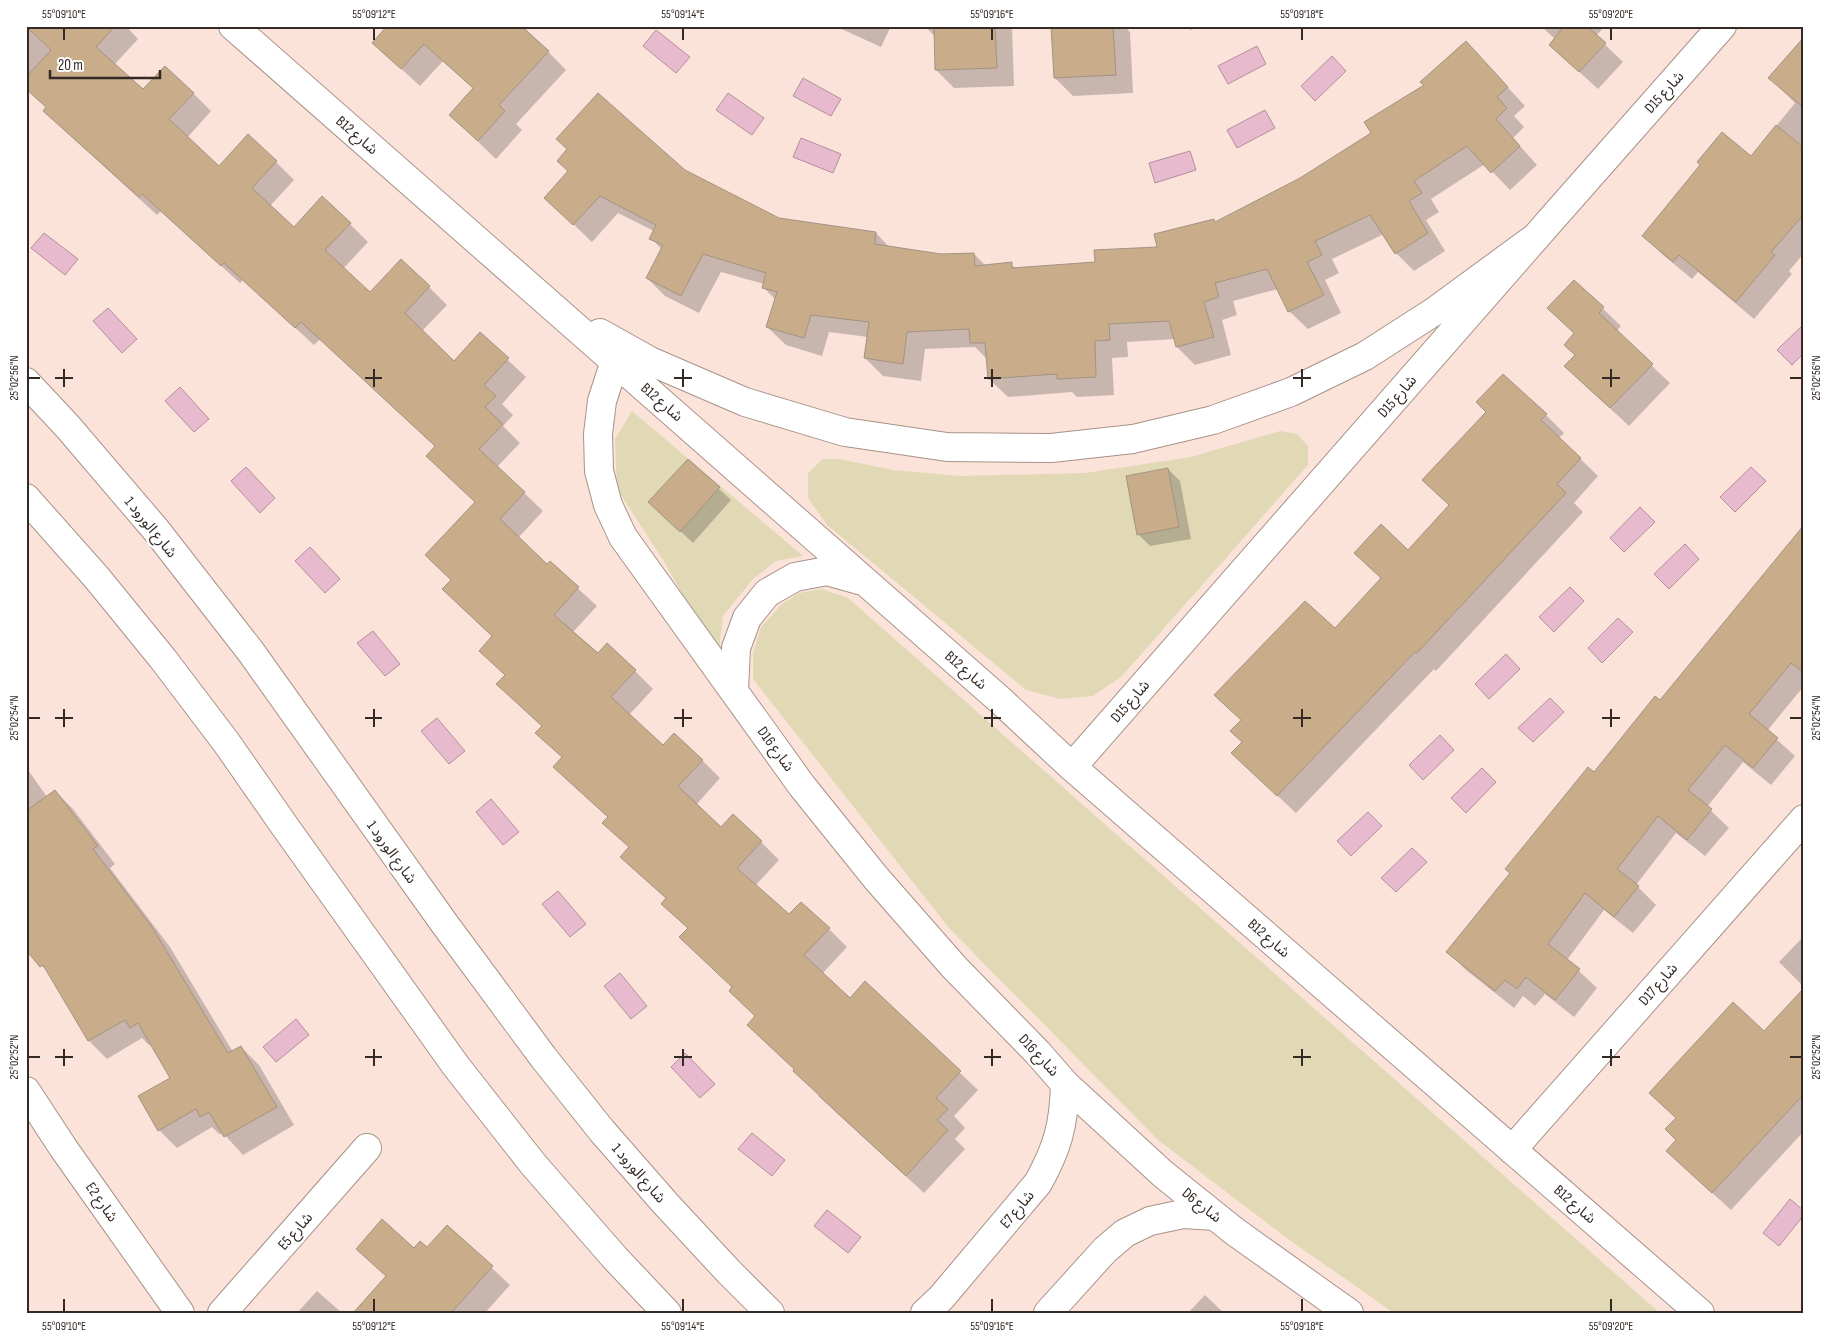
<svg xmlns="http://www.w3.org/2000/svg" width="1830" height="1339" font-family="'Sofia Sans Condensed','Noto Sans Arabic',sans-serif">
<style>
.green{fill:#e1d9b6}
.water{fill:#e8bacd;stroke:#b28f9b}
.shadow{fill:#0003}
.building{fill:#c9ac8a;stroke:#a29383}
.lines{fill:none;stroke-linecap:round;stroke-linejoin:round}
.street-casing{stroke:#a89289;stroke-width:30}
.secondary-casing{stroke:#a89289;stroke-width:30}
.street{stroke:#fff;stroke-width:28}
.secondary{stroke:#fff;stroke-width:28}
.ticks{fill:none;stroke:#332a26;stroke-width:2}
.labels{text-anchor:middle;stroke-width:5;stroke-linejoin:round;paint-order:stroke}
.street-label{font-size:15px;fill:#332a26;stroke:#fff}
.neatline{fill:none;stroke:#332a26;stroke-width:2}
.ticks-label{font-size:12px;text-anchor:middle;fill:#332a26}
</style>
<rect width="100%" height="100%" fill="#fbe3d9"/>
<path class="green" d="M632,411L803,556L776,561L753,579L723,616L718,658L665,563L617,489L615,439Z
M1280,431L1297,434L1308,446V465L1122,676L1093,696L1060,699L1026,690L827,525L808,498V473L823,459H839L893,470L959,476L1085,473L1191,457Z
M822,589L848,598L1660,1313H1394L1288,1239L1158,1140L949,928L753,679V653L761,627L781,605L799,593Z"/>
<path class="water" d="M656,30L690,57L676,73L643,46Z
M1257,46L1266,64L1228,84L1218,66Z
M1332,56L1346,71L1315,101L1301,86Z
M803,78L841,99L831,116L793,96Z
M728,93L764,118L752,135L716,110Z
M1265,110L1275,128L1237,148L1227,130Z
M801,138L841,154L833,173L793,157Z
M1190,151L1196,170L1155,183L1149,163Z
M44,233L78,259L65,275L31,248Z
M108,308L137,339L122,353L93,321Z
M1804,324V353L1792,365L1777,350Z
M180,387L209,419L194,432L165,401Z
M246,467L275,498L260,513L231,481Z
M1751,467L1766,481L1735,512L1720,497Z
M1640,507L1655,522L1624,552L1610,538Z
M1685,544L1699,559L1669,589L1654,574Z
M310,547L340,579L325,593L295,561Z
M1570,587L1584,601L1554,632L1539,617Z
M1618,618L1633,632L1602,663L1588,648Z
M373,631L400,664L385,676L357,643Z
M1506,654L1520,669L1489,699L1475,684Z
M1550,698L1564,712L1533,742L1518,728Z
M437,718L465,751L449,764L421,731Z
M1440,735L1454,750L1423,780L1409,765Z
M1482,768L1496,782L1466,813L1451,798Z
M491,799L519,832L503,845L476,812Z
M1368,812L1382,826L1351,856L1337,841Z
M1412,848L1427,862L1396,892L1381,878Z
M558,891L586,924L570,937L542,904Z
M620,973L647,1006L631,1019L604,986Z
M296,1019L309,1035L276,1062L263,1047Z
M685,1053L715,1084L700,1098L671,1067Z
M752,1133L785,1160L772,1176L738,1149Z
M1790,1199L1804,1211V1215L1779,1246L1763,1233Z
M827,1210L861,1237L848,1253L814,1226Z"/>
<path class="shadow" d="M26,26H126L138,39L114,65L144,91L193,93L211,111L187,138L219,168L276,162L294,180L270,206L294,229L350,224L368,242L343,269L370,294L429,287L447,305L422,331L454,362L480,334L526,377L502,404L513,415L503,426L520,443L497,467L543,511L518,538L548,565L550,563L597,606L573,632L598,655L635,671L653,689L629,715L663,747L702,760L720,778L696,805L721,829L761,842L779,860L755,886L789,916L829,929L847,947L822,974L850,999L865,983L978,1090L954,1116L965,1128L955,1139L965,1149L924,1193L838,1114L795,1070L748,1025L756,1016L689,929L681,922L667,899L622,857L630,848L604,823L609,818L563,758L537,733L543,727L506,675L494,636L452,581L476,502L436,447L320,339L314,345L243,280L240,283L161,211L157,215L63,129L47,108L26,89Z
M389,26H523L566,70L516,124L522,130L496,159L450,115L474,89L443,61L420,86L373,43Z
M835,26H891L881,47Z
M925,26H1012L1014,86L954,88L936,70L935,37Z
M1052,26H1124L1130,32L1133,93L1073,96L1055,78Z
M1186,26H1199L1191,30Z
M1541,26H1605L1596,36L1623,62L1598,89L1550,45L1555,39Z
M1466,42L1525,106L1514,116L1524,127L1513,138L1537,165L1510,190L1485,164L1431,199L1439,212L1426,220L1445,251L1414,271L1396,253L1384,234L1332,259L1339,273L1325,280L1341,313L1308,329L1289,311L1278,289L1233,301L1237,315L1222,320L1231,355L1195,365L1177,347L1175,339L1127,342L1128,357L1112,358L1114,395L1077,397L1072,392L1008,397L989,379L988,360L975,347L925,349L921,381L883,376L865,358L868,337L829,332L822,356L786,345L767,327L776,300L763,287L764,284L721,272L699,313L665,296L647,278L662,250L651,238L654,231L618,213L592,242L546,198L684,171L778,219L876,233L890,248L941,256L974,254L986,266L1011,264L1016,269L1097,264L1159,248L1213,220L1216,223L1301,179L1373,134L1426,86Z
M1804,59V253L1789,271L1792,274L1754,319L1698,272L1692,279L1662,254L1644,236L1751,157L1795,103L1770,78Z
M1574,281L1621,326L1616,332L1670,383L1629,426L1584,384L1576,356Z
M1546,415L1564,433L1559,438L1598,476L1574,503L1583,512L1436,671L1434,669L1296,813L1251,771L1243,742L1335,630L1408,552Z
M688,460L731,500L693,543L662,514Z
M1168,469L1180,481L1191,539L1150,546L1138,534Z
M1804,527V686L1767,731L1795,756L1771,785L1743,762L1707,807L1729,828L1705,856L1676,833L1636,885L1656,905L1633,933L1604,910L1567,960L1597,988L1574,1017L1545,994L1535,1006L1523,996L1514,1008L1466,970L1448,952L1594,774L1661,702Z
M26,767L47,797L55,791L73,809L115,864L110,868L170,947L233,1052L241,1047L259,1065L294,1125L243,1155L223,1133L219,1134L212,1127L177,1148L159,1130L172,1078L152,1044L149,1045L142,1038L107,1059L89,1041L52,977L26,948Z
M1804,936V987L1779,962Z
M1804,990V1131L1731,1210L1686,1169L1677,1140V1119L1650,1093L1764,1033Z
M448,1227L510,1285L485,1313H355L387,1277L357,1249H427Z
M317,1291L342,1313H297Z
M1205,1295L1224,1313H1188Z"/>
<path class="building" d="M26,26H115L96,47L143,89L165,66L194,93L169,119L219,166L248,134L277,161L252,188L294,227L322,196L351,223L325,250L370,292L401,259L430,286L405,313L454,361L480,332L509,358L484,385L496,396L485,407L503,424L479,449L525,492L500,519L547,564L550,561L579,587L554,615L598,653L607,643L636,670L611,697L663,745L674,733L703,760L678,786L721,827L733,814L762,841L737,868L789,914L801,902L830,928L804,955L850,998L865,981L961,1071L936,1098L948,1109L937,1120L948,1130L906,1176L819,1096V1095L793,1071L794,1069L747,1025L755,1016L729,991L732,987L679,937L688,928L661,904L666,898L620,857L629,847L602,823L608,817L553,767L562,757L535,733L542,726L496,684L505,675L479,651L492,636L442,589L451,580L425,555L475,502L426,456L435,446L301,322L295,328L224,263L221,266L142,194L139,197L43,111L46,107L26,89V77L51,50Z
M387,26H521L549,51L499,105L505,111L478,141L449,115L473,88L424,44L401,69L372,43Z
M934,26H995L997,68L935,70Z
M1051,26H1113L1116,75L1054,78Z
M1564,26H1587L1606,43L1579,72L1549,45Z
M1804,37V108L1768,78Z
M1466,41L1508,87L1497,97L1507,108L1496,119L1520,146L1491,173L1467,146L1414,181L1422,193L1409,201L1428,233L1395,254L1370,215L1315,241L1322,255L1307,262L1324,295L1288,312L1267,269L1215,283L1219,297L1204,302L1214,337L1176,347L1169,321L1109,324L1110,340L1095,341L1096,377L1057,379V374L988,379L985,343H970L969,329L907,332L903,364L864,358L869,322L811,315L804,338L766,327L777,292L762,288L766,273L703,254L681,296L646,278L663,245L649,239L656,225L600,196L573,225L544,198L568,171L557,161L567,149L556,139L598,93L685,170L779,218L876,232L875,244L941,254L974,253L975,266L1012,262V268L1095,262L1094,250L1157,247L1154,234L1214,219L1215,222L1300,178L1371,133L1364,122L1424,85L1420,82Z
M1776,125L1804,148V214L1771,252L1775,255L1736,302L1679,255L1673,262L1642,236L1700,165L1697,162L1722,132L1751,156Z
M1574,280L1604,307L1599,313L1653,364L1610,408L1564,366L1575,355L1564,345L1574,333L1547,308Z
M1503,374L1547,414L1541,420L1581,458L1557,484L1566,493L1417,653L1415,652L1277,796L1231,753L1242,742L1230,731L1241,720L1214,695L1305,601L1335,628L1381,578L1354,553L1381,524L1408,550L1449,505L1422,480L1486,412L1476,402Z
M688,459L720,487L680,532L648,502Z
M1168,468L1179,527L1137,535L1126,476Z
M1804,525V673L1791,663L1749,714L1778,738L1753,768L1725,745L1688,790L1712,809L1687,840L1658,816L1617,869L1639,886L1614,917L1585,893L1548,944L1580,969L1555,1000L1526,977L1517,989L1505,980L1495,991L1446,952L1510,873L1505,869L1588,767L1594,772L1655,696L1660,700Z
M55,790L98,846L93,849L152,927L228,1053L241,1046L277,1107L224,1137L209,1112L200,1117L196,1109L158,1131L138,1096L170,1078L138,1023L130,1028L125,1020L88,1041L43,965L40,967L26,950V811Z
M1804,988V1094L1712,1193L1666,1151L1676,1140L1665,1129L1676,1118L1649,1093L1733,1002L1764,1031Z
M382,1219L414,1248L420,1241L427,1247L447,1225L493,1266L451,1313H353L386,1276L356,1249Z"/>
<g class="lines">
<g class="street-casing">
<path id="street" d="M233,26L1000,700L1072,767L1700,1313
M600,333L650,361L745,402L845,432L947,447L1051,448L1133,439L1213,420L1291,392L1365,356L1435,311L1536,237
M615,361L602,401L598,434L599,471L608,505L623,537L802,786L876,878L954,967L1038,1053L1065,1084L1163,1174L1234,1231L1349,1313
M734,690L736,648L747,618L767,593L795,577L827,571L859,580
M1072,767L1550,221L1722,26
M26,1091L64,1149L180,1313
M1512,1150L1804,819
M222,1313L367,1148
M925,1313L941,1298L1038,1183C1058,1147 1064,1124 1065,1084
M1048,1313L1105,1250L1125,1233L1150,1221L1183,1214L1215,1216"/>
</g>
<g class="secondary-casing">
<path id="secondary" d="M26,382L68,427L156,530L251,652L444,923L543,1057L602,1131L665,1203L729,1272L770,1313
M26,498L97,578L163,659L226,742L286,828L456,1066L533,1164L615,1258L667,1313"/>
</g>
<use href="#street" class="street"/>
<use href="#secondary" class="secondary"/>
</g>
<path class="ticks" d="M64,28V40M374,28V40M683,28V40M992,28V40M1302,28V40M1611,28V40M64,369V387M374,369V387M683,369V387M992,369V387M1302,369V387M1611,369V387M28,378H40M55,378H73M365,378H382M674,378H692M984,378H1001M1293,378H1311M1602,378H1620M1790,378H1802M64,709V727M374,709V727M683,709V727M992,709V727M1302,709V727M1611,709V727M28,718H40M55,718H73M365,718H382M674,718H692M984,718H1001M1293,718H1311M1602,718H1620M1790,718H1802M64,1049V1066M374,1049V1066M683,1049V1066M992,1049V1066M1302,1049V1066M1611,1049V1066M28,1057H40M55,1057H73M365,1057H382M674,1057H692M984,1057H1001M1293,1057H1311M1602,1057H1620M1790,1057H1802M64,1299V1312M374,1299V1312M683,1299V1312M992,1299V1312M1302,1299V1312M1611,1299V1312"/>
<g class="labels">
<g class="street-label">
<text transform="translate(1664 92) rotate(-48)" y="5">D15 شارع</text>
<text transform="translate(357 135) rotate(41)" y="5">B12 شارع</text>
<text transform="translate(1397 396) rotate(-49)" y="5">D15 شارع</text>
<text transform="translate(662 402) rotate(41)" y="5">B12 شارع</text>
<text transform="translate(151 527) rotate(51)" y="5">شارع الورود 1</text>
<text transform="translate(966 670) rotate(41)" y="5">B12 شارع</text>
<text transform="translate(1130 701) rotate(-49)" y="5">D15 شارع</text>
<text transform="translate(776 749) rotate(54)" y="5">D16 شارع</text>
<text transform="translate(392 852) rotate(54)" y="5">شارع الورود 1</text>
<text transform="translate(1269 938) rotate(41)" y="5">B12 شارع</text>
<text transform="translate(1658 984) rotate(-49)" y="5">D17 شارع</text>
<text transform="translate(1039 1055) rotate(47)" y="5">D16 شارع</text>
<text transform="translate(639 1173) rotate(49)" y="5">شارع الورود 1</text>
<text transform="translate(102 1202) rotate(55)" y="5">E2 شارع</text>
<text transform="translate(1575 1204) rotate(41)" y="5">B12 شارع</text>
<text transform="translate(1202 1205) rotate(39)" y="5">D6 شارع</text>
<text transform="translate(1017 1209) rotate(-50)" y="5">E7 شارع</text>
<text transform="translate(295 1231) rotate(-49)" y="5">E5 شارع</text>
</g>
</g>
<rect width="1830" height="1339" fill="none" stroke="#ffffff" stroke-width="55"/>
<path d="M50 70v8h110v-8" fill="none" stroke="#332a26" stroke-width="2.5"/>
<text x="58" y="70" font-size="15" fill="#332a26" stroke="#ffffff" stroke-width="4" paint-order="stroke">20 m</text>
<rect x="28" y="28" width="1774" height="1284" class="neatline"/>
<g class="ticks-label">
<text x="64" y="18">55°09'10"E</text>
<text x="374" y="18">55°09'12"E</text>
<text x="683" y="18">55°09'14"E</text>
<text x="992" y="18">55°09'16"E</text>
<text x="1302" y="18">55°09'18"E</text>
<text x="1611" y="18">55°09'20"E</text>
<text transform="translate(14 378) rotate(-90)" y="4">25°02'56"N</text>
<text transform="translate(1816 378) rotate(-90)" y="4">25°02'56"N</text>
<text transform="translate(14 718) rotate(-90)" y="4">25°02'54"N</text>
<text transform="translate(1816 718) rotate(-90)" y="4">25°02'54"N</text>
<text transform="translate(14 1057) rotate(-90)" y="4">25°02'52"N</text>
<text transform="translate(1816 1057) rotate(-90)" y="4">25°02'52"N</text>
<text x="64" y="1330">55°09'10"E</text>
<text x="374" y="1330">55°09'12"E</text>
<text x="683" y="1330">55°09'14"E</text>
<text x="992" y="1330">55°09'16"E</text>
<text x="1302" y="1330">55°09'18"E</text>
<text x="1611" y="1330">55°09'20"E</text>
</g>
</svg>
